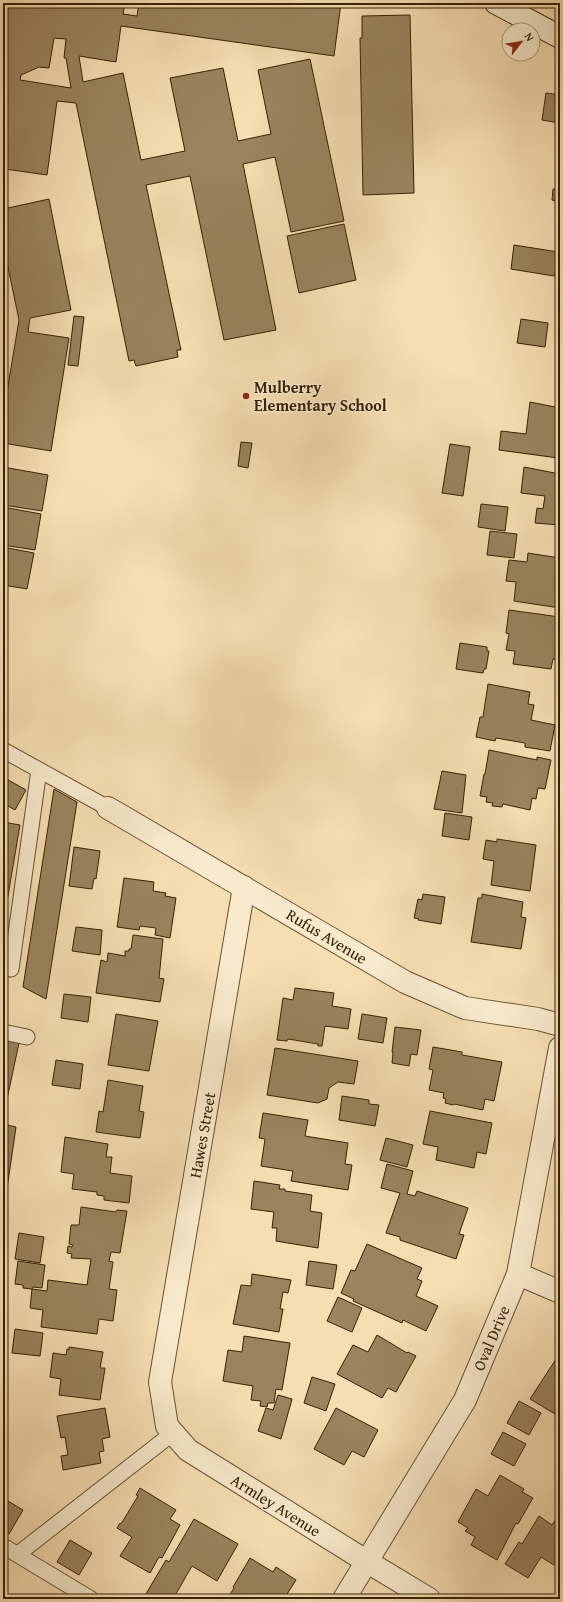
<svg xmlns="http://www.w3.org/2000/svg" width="563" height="1602" font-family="'Gentium Book Plus',serif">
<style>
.building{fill:#9b835e;stroke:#372003;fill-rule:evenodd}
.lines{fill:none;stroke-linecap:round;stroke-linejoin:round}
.lane-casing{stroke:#67502f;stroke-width:17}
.street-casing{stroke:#67502f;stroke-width:24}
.secondary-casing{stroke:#372003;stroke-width:24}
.lane{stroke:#faeacd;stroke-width:15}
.street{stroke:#faeacd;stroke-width:22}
.secondary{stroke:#faeacd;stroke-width:22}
.poi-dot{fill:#8f2418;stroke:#faeacd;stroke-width:1.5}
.labels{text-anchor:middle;stroke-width:3;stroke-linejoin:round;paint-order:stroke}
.poi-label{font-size:16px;font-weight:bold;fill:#372003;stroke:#faeacd;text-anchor:start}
.street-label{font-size:16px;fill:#372003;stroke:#faeacd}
</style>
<rect width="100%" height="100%" fill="#f7deb2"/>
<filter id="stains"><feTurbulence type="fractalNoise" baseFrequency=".005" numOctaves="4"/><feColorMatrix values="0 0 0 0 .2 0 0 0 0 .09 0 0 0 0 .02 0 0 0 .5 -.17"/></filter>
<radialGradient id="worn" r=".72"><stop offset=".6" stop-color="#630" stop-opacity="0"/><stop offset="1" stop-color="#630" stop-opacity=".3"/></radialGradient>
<path class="building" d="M3,3H125L123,14L137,16L139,3H341L334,56L121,26L116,62L79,56L83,82L123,73L141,160L185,151L170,78L223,68L238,141L271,134L258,70L310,59L344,221L291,232L275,157L243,164L276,330L224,340L190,176L146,185L181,350H177L178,357L136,366L134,360L129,361L76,103L57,101L47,175L5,169L3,183L8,208L49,199L71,310L30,318L28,332L69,338L51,451L3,443V416L19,320L3,243V105L6,82L3,83ZM54,38L66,39L64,58H66L71,88L20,80L21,75L39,67L49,68Z
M410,15L414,193L363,195L360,38H362V16Z
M546,93L560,95V123L542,120Z
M553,189L560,190V202L552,200Z
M344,224L356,280L299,293L287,236Z
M514,245L558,252V255H559L557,274L555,273L554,276L511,269Z
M74,316L84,317L78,366L68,365Z
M521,319L548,323L545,347L517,343Z
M530,402L560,408V468H557L558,458L499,450L501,431L526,434Z
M241,442L252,443L248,468L238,466Z
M450,444L470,447L463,496L442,493Z
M3,467L48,475L42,511L3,505Z
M524,467L560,474V525L535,523L537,508L543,509L545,496L521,493Z
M481,504L508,507L505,531L478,527Z
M3,507L41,514L35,550L3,545Z
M490,531L517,534L514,558L487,555Z
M3,547L34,553L27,589L3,585Z
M528,553L560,558V608L514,601L516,582L506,581L509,560L527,562Z
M509,610L560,617V646H559L556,659H553L551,669L513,664L515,651L506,650L509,634L506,633Z
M460,643L487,647V651H489L486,669H484L483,673L456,669Z
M488,684L530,692L528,704L534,705L531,720L555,725L550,751L525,747V743L496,738L495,741L476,737L480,717H483Z
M489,750L537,760V757L551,760L545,789L538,788L536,799L532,798L530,810L503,804L502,807L492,806L493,803L486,802L487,797L480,796L484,774H485Z
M442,771L466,775L462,813L434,809Z
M3,777L26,790L15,810L3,803Z
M54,789L77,802L46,999L23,987Z
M445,813L472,817L469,840L442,836Z
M3,822L20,825L3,925Z
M497,839L536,845L530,891L491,885L494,861L483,859L486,840L497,842Z
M74,847L100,851L96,879L94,878L92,889L69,886Z
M124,878L154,882L153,891L166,893L165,896L176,898L170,938L155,935L156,928L140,926L139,930L117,927Z
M423,894L445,897L441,924L418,920L419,919L414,918L418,899L422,900Z
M482,894L523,902L521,917L526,918L521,949L471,942L478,898H482Z
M76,927L102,930L100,955L72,951Z
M133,935L163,939L159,978L164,979L160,1002L96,993L101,960L107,962L108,953L125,956V951H129V949H131Z
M295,988L334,993L332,1006L351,1009L348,1029L325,1026L322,1046H318V1044L288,1039L287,1041L277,1040L283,998L293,1000Z
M64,994L91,997L88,1022L61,1018Z
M116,1014L158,1021L149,1071L108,1065Z
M362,1014L387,1018L383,1043L358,1039Z
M395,1027L421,1030L417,1055L411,1054L409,1066L392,1063L393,1052H392Z
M3,1040L19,1043L4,1113H3Z
M433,1047L462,1052V1055L502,1062L494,1101L485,1099L483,1110L454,1104L453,1105L445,1103L446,1099L443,1098L444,1093L429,1090L433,1070L429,1069Z
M275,1048L358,1061L354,1084L338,1082L329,1088L327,1099L318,1103L267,1095Z
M56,1060L83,1064L80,1089L52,1085Z
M108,1080L143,1086L139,1111L144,1112L140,1138L96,1132L99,1111L103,1112Z
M342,1096L369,1100V1104L379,1105L375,1126L339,1120Z
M430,1111L492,1123L486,1154L477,1152L474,1168L436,1160L438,1147L423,1144Z
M263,1113L308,1120L305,1136L348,1143L345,1164L352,1165L348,1190L291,1181L293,1171L261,1166L265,1139L259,1138Z
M3,1124L16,1127L3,1216Z
M65,1137L108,1144L106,1157H112L110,1173L132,1176L129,1203L104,1200V1196L97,1195V1192L72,1189L74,1174L61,1172Z
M386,1138L413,1145L407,1167L380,1160Z
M387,1164L413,1171L407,1194L415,1196L417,1191L468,1208L459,1234L464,1235L456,1259L400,1240V1237L386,1233L400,1193L381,1188Z
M254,1181L280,1185L279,1189H285V1191L312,1195L310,1211L322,1213L318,1248L276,1241L277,1228H272L274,1212L251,1209Z
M81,1207L116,1212L117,1210L127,1211L120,1253L111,1252L109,1261L113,1262L109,1289L117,1290L113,1321L99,1319L97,1334L41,1327L43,1310L30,1308L32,1289L47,1291L48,1280L87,1285L91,1259L71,1258L72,1254L67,1253L68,1246L72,1247L73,1245L69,1244L71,1225H79Z
M19,1233L44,1237L40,1263L15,1259Z
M367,1244L422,1268L417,1279L422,1281L416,1296L438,1306L426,1331L403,1320L402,1323L353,1301L354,1299L341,1293L351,1270L355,1271Z
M18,1261L45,1265L42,1288L33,1287L32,1289L23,1288V1285L15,1284Z
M309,1261L337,1265L333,1289L306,1285Z
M252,1274L291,1280L288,1293L283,1292L280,1309H283L279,1332L233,1324L241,1285L251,1286Z
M338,1297L362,1308L352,1332L327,1321Z
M15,1329L43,1333L40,1356L12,1353Z
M377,1335L407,1353L408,1352L416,1356L396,1392L388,1388L382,1398L337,1374L353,1345L368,1352Z
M244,1336L290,1343L282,1390L276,1389L274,1403H268L267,1407L260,1406L261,1401L251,1400L253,1386L223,1381L228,1350L242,1352Z
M69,1347L103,1352L100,1368H105L100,1400L59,1395L61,1379L50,1377L53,1353L66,1355L67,1349L69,1350Z
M560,1353V1417L530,1399Z
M312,1377L335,1384L326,1411L304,1403Z
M278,1395L292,1399L281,1439L258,1431L266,1408L273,1410Z
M519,1401L541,1413L529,1435L507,1423Z
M105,1408L110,1437L102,1439L104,1451L99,1452L101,1463L63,1470L61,1456L68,1455L65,1437L61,1438L57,1416Z
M336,1408L378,1430L364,1457L352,1451L344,1465L314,1449Z
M503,1432L526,1444L514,1466L491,1454Z
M500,1475L524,1489L522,1492L533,1498L518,1524L516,1523L497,1560L471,1545L475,1537L465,1531L468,1528L458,1522L476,1489L488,1496Z
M140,1488L176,1510L170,1519L180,1525L162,1558L159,1557L150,1573L120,1556L132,1537L117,1528L120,1523L121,1524L138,1496L136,1495Z
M3,1498L23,1510L9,1534L3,1531Z
M560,1513V1562L557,1560L554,1565L541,1557L528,1578L505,1564L519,1542L522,1544L539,1516L552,1525Z
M194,1519L238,1544L217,1581L192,1566L173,1599H143L166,1560L169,1562Z
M70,1540L92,1553L79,1575L57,1562Z
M250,1558L273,1572L276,1567L296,1580L284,1599H227L234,1588L233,1587Z"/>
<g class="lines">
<g class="lane-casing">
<path id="lane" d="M3,750L108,808
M11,969L39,770
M3,1032L27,1037
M3,1546L91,1599
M18,1554L173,1433"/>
</g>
<g class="street-casing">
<path id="street" d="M108,808L405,982L465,1008L538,1019L560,1025
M244,887L160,1382L167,1426L188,1450L366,1561L429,1599
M518,1274L560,1292
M344,1599L465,1400L518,1274L560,1048"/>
</g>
<g class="secondary-casing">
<path id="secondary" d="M496,3L560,37"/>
</g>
<use href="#lane" class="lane"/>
<use href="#street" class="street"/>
<use href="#secondary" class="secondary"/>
</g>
<circle class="poi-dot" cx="246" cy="396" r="4"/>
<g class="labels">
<g class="poi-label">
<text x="254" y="393">Mulberry<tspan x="254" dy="18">Elementary School</tspan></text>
</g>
<g class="street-label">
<text transform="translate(327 936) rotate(31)" y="6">Rufus Avenue</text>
<text transform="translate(202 1135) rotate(-80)" y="6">Hawes Street</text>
<text transform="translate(491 1338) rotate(-67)" y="6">Oval Drive</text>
<text transform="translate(276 1505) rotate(32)" y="6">Armley Avenue</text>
</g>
</g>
<rect width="563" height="1602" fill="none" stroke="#f7deb2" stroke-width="16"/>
<rect x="4" y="4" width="555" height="1594" fill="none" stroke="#372003" stroke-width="2"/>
<rect x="8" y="8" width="547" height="1586" fill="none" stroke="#372003"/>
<g transform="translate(521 42) rotate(59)"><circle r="19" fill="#faeacd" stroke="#ac997c"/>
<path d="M0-3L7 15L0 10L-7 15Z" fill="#8f2418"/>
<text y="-6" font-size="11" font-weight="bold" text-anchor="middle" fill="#372003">N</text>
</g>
<rect width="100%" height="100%" filter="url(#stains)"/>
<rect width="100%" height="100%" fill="url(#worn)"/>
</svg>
